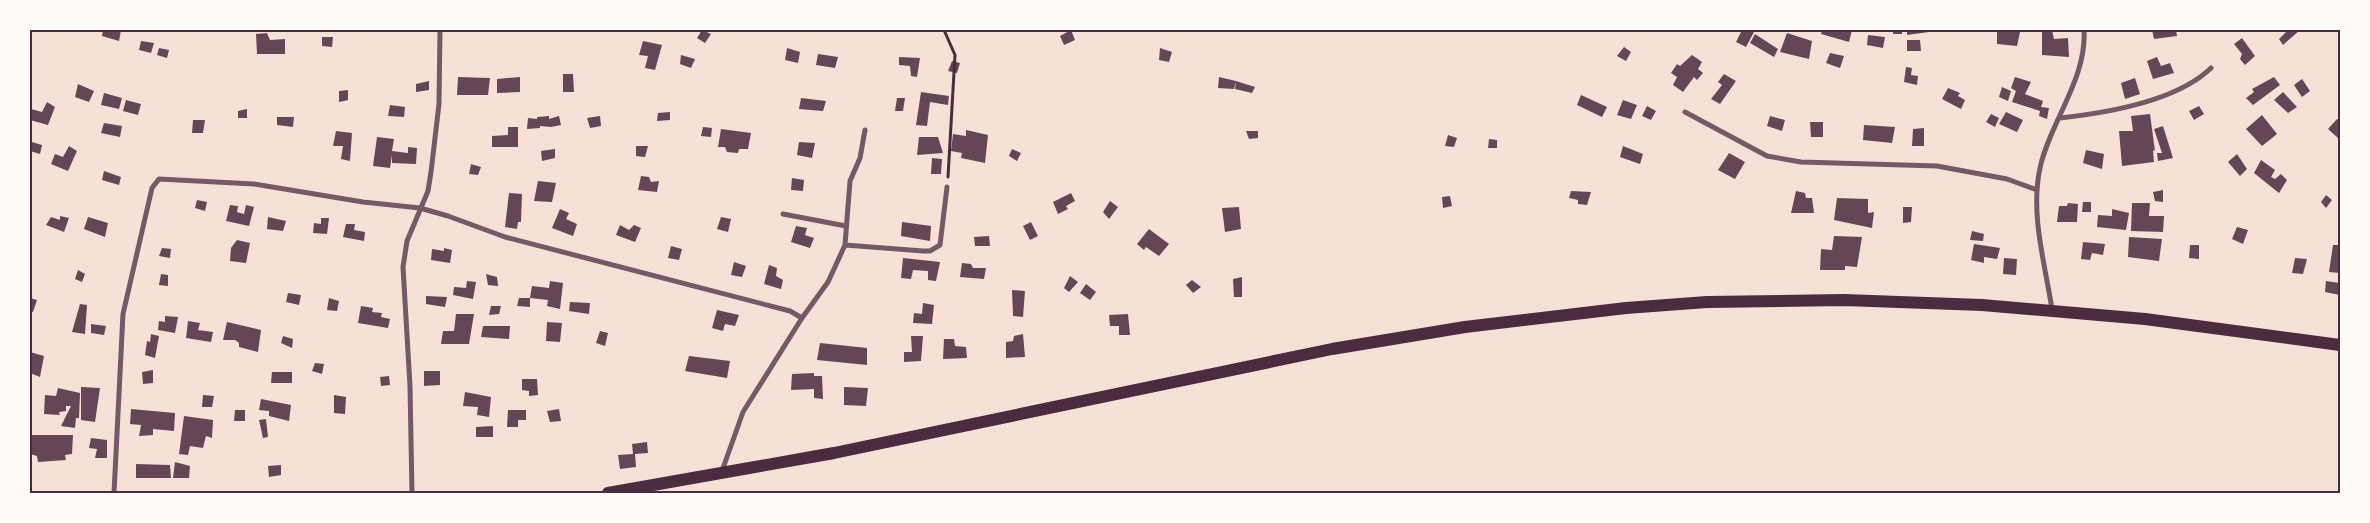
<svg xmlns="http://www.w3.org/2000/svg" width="2370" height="523" font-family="'Space Grotesk',sans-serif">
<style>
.building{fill:#644757}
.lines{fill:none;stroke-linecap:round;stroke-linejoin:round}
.path{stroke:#4a2c40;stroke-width:3}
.minor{stroke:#755966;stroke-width:5}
.primary{stroke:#4a2c40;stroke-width:12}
.neatline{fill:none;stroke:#4a2c40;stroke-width:2}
</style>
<rect width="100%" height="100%" fill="#f7e1d7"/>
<path class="building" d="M103,30H121L119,41L102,36Z
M702,30L711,34L705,43L697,38Z
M1071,30L1075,40L1064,45L1060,36Z
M1742,30H1755L1746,47L1736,42Z
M1822,30H1852L1849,42L1821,34Z
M1893,30H1902V34H1893Z
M1907,30H1928L1929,32L1907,35Z
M1997,30L2020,32L2017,46L1997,44Z
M2042,30H2052L2054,39L2068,38L2069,57L2042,55Z
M2152,30H2176L2177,36L2154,39Z
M2288,30H2300L2283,45L2279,39Z
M267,33L270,40L285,39V54H257L256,34Z
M1787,33L1812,41L1809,59L1780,52Z
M1755,34L1778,49L1774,57L1750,43Z
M1868,35L1885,37L1883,48L1867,45Z
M322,37H333L332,47L322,46Z
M2242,38L2255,56L2245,65L2240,59L2242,54L2234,44Z
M1907,40H1920L1921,51H1907Z
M141,41L154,43L151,53L139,50Z
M643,41L662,45L655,70L645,68L648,56L639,55Z
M1624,47L1631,52L1626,61L1617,56Z
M159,48L169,50L167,58L157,55Z
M787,48L800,52L798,63L785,60Z
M1160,48L1172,52L1169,62L1159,60Z
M1830,53L1844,56L1840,68L1826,63Z
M818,54L838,57L835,68L816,65Z
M681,55L695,59L691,68L680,64Z
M1692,55L1702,62L1698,69L1703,73L1697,80L1694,77L1683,92L1673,85L1677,77L1671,73L1677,64L1680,66Z
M899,57L920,58L917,77L911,76L910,66L899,65Z
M2157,57L2161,66L2170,63L2174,73L2153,79L2147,61Z
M952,61L960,63L957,73L948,71Z
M1906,67L1912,68L1911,75L1918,76L1917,85L1904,82Z
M563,74H573L574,92H563Z
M1724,74L1736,81L1720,104L1711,99L1722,85L1718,82Z
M458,77L490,78L488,95H457Z
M520,77V92L497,93V79Z
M1219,77L1236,81L1255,87L1252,93L1235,89L1236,81L1234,89L1218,88Z
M2015,77L2031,82L2025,94L2043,101L2041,107L2049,108L2047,119L2039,116L2040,111L2012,102L2016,91L2011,88Z
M2274,77L2280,85L2253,105L2246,98L2254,92L2252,89Z
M2135,78L2140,94L2125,99L2121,83Z
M2302,79L2310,91L2302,97L2294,85Z
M429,81V90L416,92V84Z
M78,84L94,91L89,102L75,97Z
M2002,87L2011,91L2008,101L1999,97Z
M1948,88L1960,93L1958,96L1965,100L1961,109L1942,99Z
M348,90V100L339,102V91Z
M921,92L949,96L948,105L930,102L927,126L916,125Z
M2283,92L2297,107L2288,113L2274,100Z
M104,93L122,98L119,109L101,105Z
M1581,95L1607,107L1602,117L1577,105Z
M801,98L826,101L823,111L799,109Z
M897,98H905L903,111H895Z
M126,100L141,104L138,115L123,111Z
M1623,100L1637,105L1631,119L1617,115Z
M47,102L55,107L48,125L30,120L31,109L42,112Z
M390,105L405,107L404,117L388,116Z
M1647,106L1656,111L1651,120L1642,116Z
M2199,106L2204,114L2194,120L2189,111Z
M247,109V118H238V111Z
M670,112V120L657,121L658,113Z
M2006,112L2023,120L2017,132L1999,124Z
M1991,114L1999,118L1995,127L1986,122Z
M2150,114L2155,151L2153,150L2154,162L2122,166L2119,131H2133L2131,116Z
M2262,115L2277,134L2262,146L2246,129Z
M549,116V119L559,116L561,125L551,127L540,126V128L527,129L528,118L537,119V117Z
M600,116L601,126L590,128L587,118Z
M1770,116L1785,120L1782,131L1767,126Z
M277,117H294L293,127L277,125Z
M2337,119L2340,121V136L2338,138L2328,129Z
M193,120H205L203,133H192Z
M1810,122H1823V137H1811Z
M104,123L122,126L120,137L101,133Z
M1864,125L1895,127L1892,143L1863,140Z
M2163,126L2173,158L2158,161L2157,153H2162L2154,129Z
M508,127H518V147H492V136L508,135Z
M703,127L712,128L711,137L701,136Z
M1924,128V146H1912L1913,129Z
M721,129L751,133L748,149H739L738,153L727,152L725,147H718Z
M966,130L988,135L985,163L961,158L962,153L951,151L953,134L966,136Z
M336,131L352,133L350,161L341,159L343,146H333Z
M1246,131H1258V138L1249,139Z
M1448,135L1457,138L1454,147L1445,146Z
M377,137L394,139L392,151L408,153V147L417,148L416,164L392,163V155L390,168L373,166Z
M919,137H938L943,153L917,155Z
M1489,139L1497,140V148H1488Z
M32,142L42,145L40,154L30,151Z
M799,142L815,143L812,158L797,155Z
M69,146L77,151L68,171L51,164L55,154L63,157Z
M636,146H648L645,157L636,156Z
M1623,146L1643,154L1640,164L1620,157Z
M555,149V158L542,161L541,151Z
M1012,149L1021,153L1017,161L1009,156Z
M2086,150L2104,154L2102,169L2083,163Z
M1729,153L1745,162L1735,179L1718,170Z
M2237,154L2247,169L2240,176L2228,162Z
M932,158L942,159L941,174H931Z
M2261,160L2275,170L2271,177L2275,179L2281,174L2287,180L2279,193L2254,173Z
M471,164L481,167L478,175L469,174Z
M104,171L121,177L119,185L102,180Z
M641,176L649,177L651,182L659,181L657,192L638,190Z
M792,178L804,180L803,191L791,190Z
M538,181L556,183L552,202L534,201Z
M2163,190V202L2155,201L2153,192Z
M1571,191L1591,192L1587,205L1578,204V200L1569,198Z
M1796,191L1805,193L1806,198H1812L1814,213H1791Z
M509,193L522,194L521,222H518L517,229L505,227Z
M1071,193L1075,201L1066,206L1068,209L1058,214L1053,202Z
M2326,195L2332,200L2326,208L2321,202Z
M1450,196L1452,206L1443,208L1442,197Z
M1837,198L1868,199V213L1874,212L1872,228L1834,220Z
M197,200L207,202L205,211L195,208Z
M1110,201L1118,207L1109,219L1103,212Z
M2083,202H2091V212H2082Z
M2068,203L2078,204L2077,222H2057L2059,206H2067Z
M2132,203H2150L2149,216H2164L2163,232L2131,231Z
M230,205L238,206L237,212L244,214L246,205L254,207L249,226L226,221Z
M1239,207L1241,229L1225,232L1222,208Z
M1903,207H1912L1911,222L1903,223Z
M560,209L569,213L566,219L577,224L573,236L552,228Z
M2112,209L2129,213L2126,230L2097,227L2098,215L2112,216Z
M60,216L69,218L64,232L46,225L51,217L60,220Z
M88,217L108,223L105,237L84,229Z
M268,217L286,221L283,231L267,229Z
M721,217L731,219L728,232L717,229Z
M321,218H329L327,234L313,233L314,223L321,224Z
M902,222L931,226L930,241L901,236Z
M1031,222L1038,236L1030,240L1023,226Z
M346,224H355L354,230L365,232L364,241L343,237Z
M620,225L629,230L634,225L641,228L635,242L616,235Z
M796,226L807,228L805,235L814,238L810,248L791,242Z
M2237,227L2248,230L2243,244L2232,239Z
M1149,229L1169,244L1159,256L1146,247L1144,250L1137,244Z
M1972,231L1984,234L1983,241L1970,240Z
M989,236L990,246H975L974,237Z
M1834,236L1862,237L1857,267L1845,266V270H1820L1821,249L1832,250Z
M2129,237L2162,239L2159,261L2128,257Z
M237,240L250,243L246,263L230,261L231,248Z
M2083,242L2105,244L2103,255L2092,253L2090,260L2081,259Z
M1974,244L2000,248L1997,259L1984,257V263L1971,260Z
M2190,245H2199V259L2189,258Z
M2333,245H2340V273L2329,272Z
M671,246L682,249L679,260L668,258Z
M162,248L171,249L170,258L159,256Z
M444,248L452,250L450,263L431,260L432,249L444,251Z
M903,258L940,262L936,281L928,280V271L913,270L911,279L901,278Z
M2004,258L2017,259L2016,275L2003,274Z
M2295,258L2307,259L2303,274L2292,273Z
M734,262L746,266L742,277L731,275Z
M962,263L971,264L973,268H986L984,279L960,277Z
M769,265L777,268L776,276L783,280L781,289L764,284Z
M78,270L85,274L82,282L75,279Z
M161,274L168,275V286L159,285Z
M486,274L497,277L498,286L488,285Z
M1070,276L1078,282L1069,292L1064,288Z
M1242,277V297H1234L1233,279Z
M1192,280L1201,287L1193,293L1186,285Z
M467,281L476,282L473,299L453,295L454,287L466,288Z
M550,281L563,283L560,309L547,306L548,300L530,298V307L517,306L519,298H530L532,286L549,288Z
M2326,281L2340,283V295L2325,292Z
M1086,284L1096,292L1090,300L1080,293Z
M1012,290L1025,291L1023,317L1013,316Z
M288,293L301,295L299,305L286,302Z
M426,296L447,297L445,307L426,304Z
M30,298L37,300L33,312L30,311Z
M329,298L339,301L337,311L327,310Z
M570,302L590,303L589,314L569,311Z
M923,303L934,305L932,324L913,323L914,313L922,314Z
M80,304L87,305L85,334L72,332Z
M361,306L373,308L372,312L382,313L381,317L390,319L388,328L358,323Z
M491,306H501L499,314L489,315Z
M717,310L739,315L735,326L725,324L723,331L712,328Z
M456,314H474L469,344H441L443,331H454Z
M1128,314L1130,335H1119V326H1110L1109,315Z
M165,316L178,317L175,333L158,330L159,321L165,322Z
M188,321L200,323L198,330L213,332L211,342L186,338Z
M227,322L261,330L258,352L239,347V343L235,340H223Z
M547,322L562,323L560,342L546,341Z
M91,324L106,326L104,335L91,333Z
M483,326H510L509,339L481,337Z
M600,331L608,333L605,346L596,343Z
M151,334L159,336L155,358L145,355L147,341L150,342Z
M1023,334L1025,357L1006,358V342L1013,341L1014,336Z
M283,336L293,339L292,348L281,343Z
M911,336H923L921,361L904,362V352H912Z
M944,339H954L955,346L966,347L967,358L943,359Z
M820,343L867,348V365L817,360Z
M30,352L44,356L40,377L30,373Z
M689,356L730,361L727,378L685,371Z
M315,363L324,364L322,374L312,371Z
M153,370V383L143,384L142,372Z
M424,371H440V385L424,386Z
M272,372H292V383H271Z
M814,373V376H822L823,399L814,398V389L791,390L792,374Z
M389,376L390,385L381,386L380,377Z
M522,379H537L538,395L529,396V391L522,390Z
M81,387L100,388L95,422L81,420Z
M844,387L868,388L866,406L844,405Z
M58,388L80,393L79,418H76L75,428L61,426L71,406H66V411L59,412L60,415L44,414L45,395L56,396Z
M465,392L491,397L489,417L477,415L478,407L463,406Z
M203,395L214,396L212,407H202Z
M334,395L346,397L345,414L334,413Z
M261,399L291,405L289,421L269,416V411L259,410Z
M131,409L175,413L174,431L153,429V435L139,436L141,425L130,424Z
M559,409L561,421L550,422L547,411Z
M235,410H245V421H234Z
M508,410H526V420H518V427H507Z
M184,416L213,420L212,438L206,436L203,448L190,446L188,455L179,454Z
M266,419L268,437L263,438L259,420Z
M493,426V437H476V427Z
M31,435H73L72,454L65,455L66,460L38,462L37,456L30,454Z
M91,438L107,440V458H95L97,449L89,448Z
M647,442L648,453L635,454L636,467L620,469L618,455L633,454L632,444Z
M175,462L190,466L189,478H173Z
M136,464L170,465L171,478H136Z
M281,465V475L269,477L268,466Z"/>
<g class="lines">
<path class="path" d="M944,30L955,55L948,177"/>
<path class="minor" d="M1685,112L1767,156L1801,162L1937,166L2007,179L2037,190
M2060,118C2106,113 2177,101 2211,68
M783,214L846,226
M845,245L850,181L860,158L865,130
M2052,309C2045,264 2030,214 2040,168C2050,122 2087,79 2084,30
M722,471L743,412L802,318L828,282L845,245L923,251H930L940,245L947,187
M114,493L123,314L152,188L159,179L254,184L363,202L420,208L448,216L505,237L790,311L802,318
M412,493L410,386L403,267L407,241L428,191L431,172L439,104L440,30"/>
<path class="primary" d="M608,493L834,453L1332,349L1465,327L1626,308L1707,302L1844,300L1982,305L2145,319L2340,345"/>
</g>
<rect width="2370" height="523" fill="none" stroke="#fffaf5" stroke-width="62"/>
<rect x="31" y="31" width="2308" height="461" class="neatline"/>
</svg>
